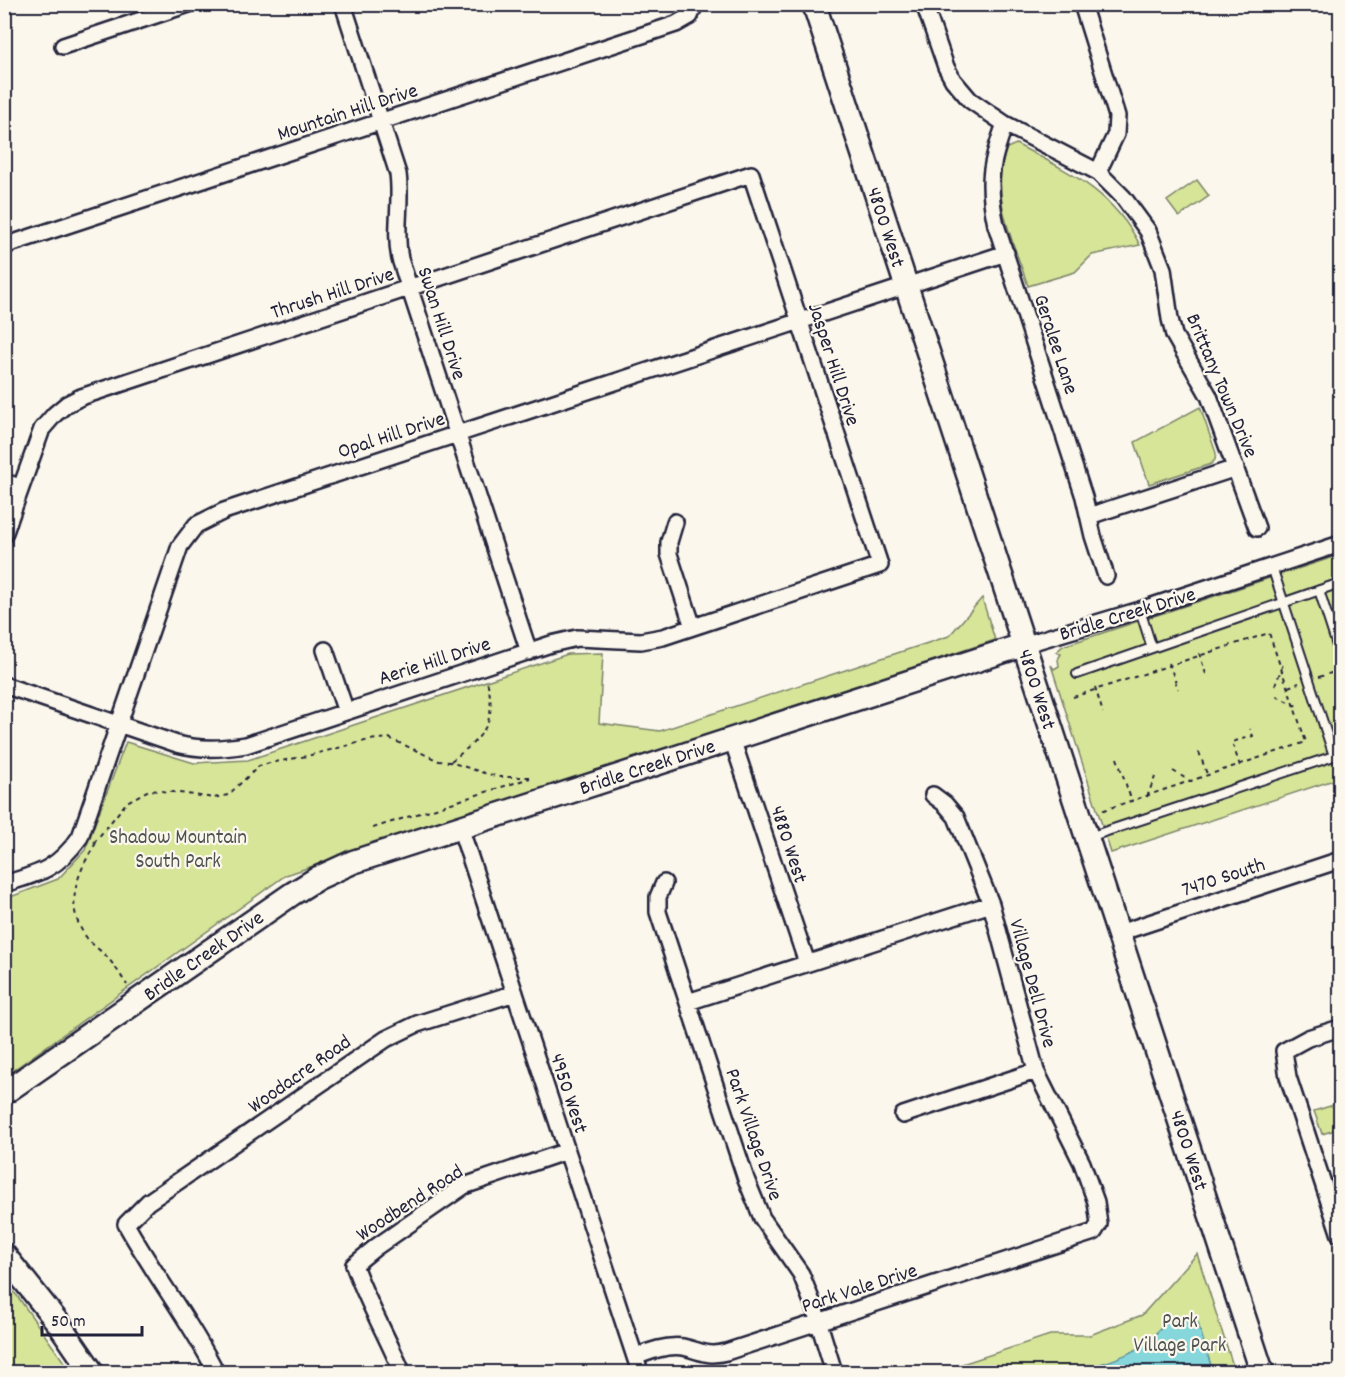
<svg xmlns="http://www.w3.org/2000/svg" width="1345" height="1377" font-family="Dekko,sans-serif">
<style>
.green{fill:#d6e598;stroke:#7c846a;stroke-width:1.5}
.water{fill:#85d7dc;stroke:#5d8f9c;stroke-width:1.5}
.lines{fill:none;stroke-linecap:round;stroke-linejoin:round}
.lane-casing{stroke:#22223b;stroke-width:12}
.street-casing{stroke:#22223b;stroke-width:20}
.secondary-casing{stroke:#22223b;stroke-width:27}
.path{stroke:#22223b;stroke-width:2;stroke-dasharray:4.5 4.5;stroke-linecap:butt}
.lane{stroke:#fbf7ec;stroke-width:8}
.street{stroke:#fbf7ec;stroke-width:15}
.secondary{stroke:#fbf7ec;stroke-width:22}
.labels{text-anchor:middle;stroke-width:4.5;stroke-linejoin:round;paint-order:stroke}
.street-label{font-size:21px;fill:#22223b;stroke:#fbf7ec}
.park-label{font-size:21px;fill:#4f5352;stroke:#fbf7ec}
</style>
<rect width="100%" height="100%" fill="#fbf7ec"/>
<filter id="ink" filterUnits="userSpaceOnUse"><feTurbulence type="fractalNoise" baseFrequency=".0167" numOctaves="2"/><feDisplacementMap in="SourceGraphic" scale="12" xChannelSelector="R" yChannelSelector="G"/><feConvolveMatrix kernelMatrix="1 2 1 2 8 2 1 2 1" color-interpolation-filters="sRGB"/></filter>
<g filter="url(#ink)">
<path class="green" d="M1016,144C1069,172 1111,190 1140,245L1092,255L1075,272L1028,286C1014,243 988,193 1007,148Z
M1197,180L1209,196L1179,217L1167,201Z
M1200,407L1216,453L1215,460L1211,464L1149,484L1135,442Z
M1340,555V778L1111,853L1051,665L1054,669L1059,666L1058,659L1061,654L1056,652L1063,646Z
M982,598L995,640L286,875L5,1076V899L58,879L85,850L126,742L194,763L248,760L568,654L603,653L599,723L660,731L949,636Z
M1340,1103V1107L1335,1109L1340,1121L1337,1124L1338,1129L1322,1134L1314,1111Z
M1197,1254L1235,1372H938L1050,1335H1090L1142,1315Z
M5,1282L18,1297L71,1372H5Z"/>
<path class="water" d="M1179,1317L1198,1323L1213,1372H1073C1096,1365 1123,1359 1143,1345C1158,1335 1160,1323 1179,1317Z"/>
<g class="lines">
<g class="lane-casing">
<path id="lane" d="M1272,567L1334,756
M1319,590L1340,655
M1140,610L1152,648
M1077,674L1340,583
M1089,837L1340,754"/>
</g>
<g class="street-casing">
<path id="street" d="M343,4L398,174C402,203 394,230 400,259L529,652
M924,4L946,67L953,80L970,100L1005,124L1098,172L1123,197L1148,231L1163,269L1170,319L1174,335L1209,396L1257,528
M1082,4L1117,116L1116,134L1098,172
M63,46L189,4
M1005,124C990,164 987,183 996,225L1084,497L1093,536L1106,576
M4,246L676,24L690,16L695,4
M4,482L20,487
M1089,516L1236,468
M675,522L669,542V554L693,627
M4,535L42,429L55,414L67,404L81,397L751,174L880,565L663,637L641,641L577,638L551,644L246,745C221,749 201,750 177,744L4,685
M1023,645L1140,610L1340,544
M325,650L346,712
M732,739L807,963
M460,827L640,1372
M664,883L658,897V912L746,1179L762,1218L801,1274L814,1307L834,1372
M4,884C41,873 57,869 80,837L180,546L196,525L224,511L1006,253
M1119,933L1340,860
M688,1002L991,904
M1340,1028L1308,1038L1284,1051L1288,1077L1340,1235
M903,1115L1036,1071
M635,1357C650,1351 666,1345 683,1347C701,1351 707,1357 726,1352L1094,1232L1099,1224L1096,1202L1082,1163L1036,1071L991,904L956,817L945,804L933,795
M216,1372C190,1320 154,1275 126,1224L148,1202L386,1039L417,1024L515,993
M402,1372C387,1336 367,1302 354,1265L376,1247L464,1186L567,1151"/>
</g>
<g class="secondary-casing">
<path id="secondary" d="M814,4L1262,1372
M4,1093L292,894L318,878L353,862L1023,645
M4,1255L59,1324L92,1372"/>
</g>
<path class="path" d="M1199,653L1207,677
M1169,663L1178,689
M1319,677L1340,670
M1275,686L1283,664
M1095,687L1103,713
M1288,687L1299,683
M1276,696L1297,706
M1073,697L1269,633L1306,742L1101,811
M1199,752L1208,777
M1117,758L1132,802
M451,761C483,737 498,723 487,681
M1240,766L1232,742L1253,736L1250,729
M1173,771L1192,782
M1147,797L1155,777
M373,828L530,778
M94,843L127,802L149,790L173,792L214,798L228,795L259,766L265,764L307,756L369,740L389,738L439,761L450,762L484,773L500,777H532
M96,843C77,873 63,907 87,938C93,946 102,951 108,958C115,966 121,976 127,985"/>
<use href="#lane" class="lane"/>
<use href="#street" class="street"/>
<use href="#secondary" class="secondary"/>
</g>
</g>
<g class="labels">
<g class="street-label">
<text transform="translate(347 111) rotate(-18)" y="7">Mountain Hill Drive</text>
<text transform="translate(887 227) rotate(72)" y="7">4800 West</text>
<text transform="translate(332 292) rotate(-18)" y="7">Thrush Hill Drive</text>
<text transform="translate(443 323) rotate(72)" y="7">Swan Hill Drive</text>
<text transform="translate(1057 344) rotate(72)" y="7">Geralee Lane</text>
<text transform="translate(835 364) rotate(72)" y="7">Jasper Hill Drive</text>
<text transform="translate(1223 385) rotate(67)" y="7">Brittany Town Drive</text>
<text transform="translate(391 434) rotate(-18)" y="7">Opal Hill Drive</text>
<text transform="translate(1127 613) rotate(-17)" y="7">Bridle Creek Drive</text>
<text transform="translate(434 660) rotate(-18)" y="7">Aerie Hill Drive</text>
<text transform="translate(1038 689) rotate(72)" y="7">4800 West</text>
<text transform="translate(647 766) rotate(-18)" y="7">Bridle Creek Drive</text>
<text transform="translate(790 844) rotate(72)" y="7">4880 West</text>
<text transform="translate(1223 876) rotate(-18)" y="7">7470 South</text>
<text transform="translate(203 955) rotate(-35)" y="7">Bridle Creek Drive</text>
<text transform="translate(1034 983) rotate(75)" y="7">Village Dell Drive</text>
<text transform="translate(299 1073) rotate(-35)" y="7">Woodacre Road</text>
<text transform="translate(570 1093) rotate(72)" y="7">4950 West</text>
<text transform="translate(755 1134) rotate(71)" y="7">Park Village Drive</text>
<text transform="translate(1190 1150) rotate(72)" y="7">4800 West</text>
<text transform="translate(409 1202) rotate(-33)" y="7">Woodbend Road</text>
<text transform="translate(859 1287) rotate(-18)" y="7">Park Vale Drive</text>
</g>
<g class="park-label">
<text x="178" y="843">Shadow Mountain<tspan x="178" dy="24">South Park</tspan></text>
<text x="1180" y="1327">Park<tspan x="1180" dy="24">Village Park</tspan></text>
</g>
</g>
<rect width="1345" height="1377" fill="none" stroke="#fbf7ec" stroke-width="24"/>
<rect x="12" y="12" width="1321" height="1353" fill="none" stroke="#22223b" stroke-width="2" filter="url(#ink)"/>
<path d="M42 1326v9h100v-9" fill="none" stroke="#22223b" stroke-width="3"/>
<text x="51" y="1326" font-size="18" fill="#22223b" stroke="#fbf7ec" stroke-width="4.5" paint-order="stroke">50 m</text>
</svg>
